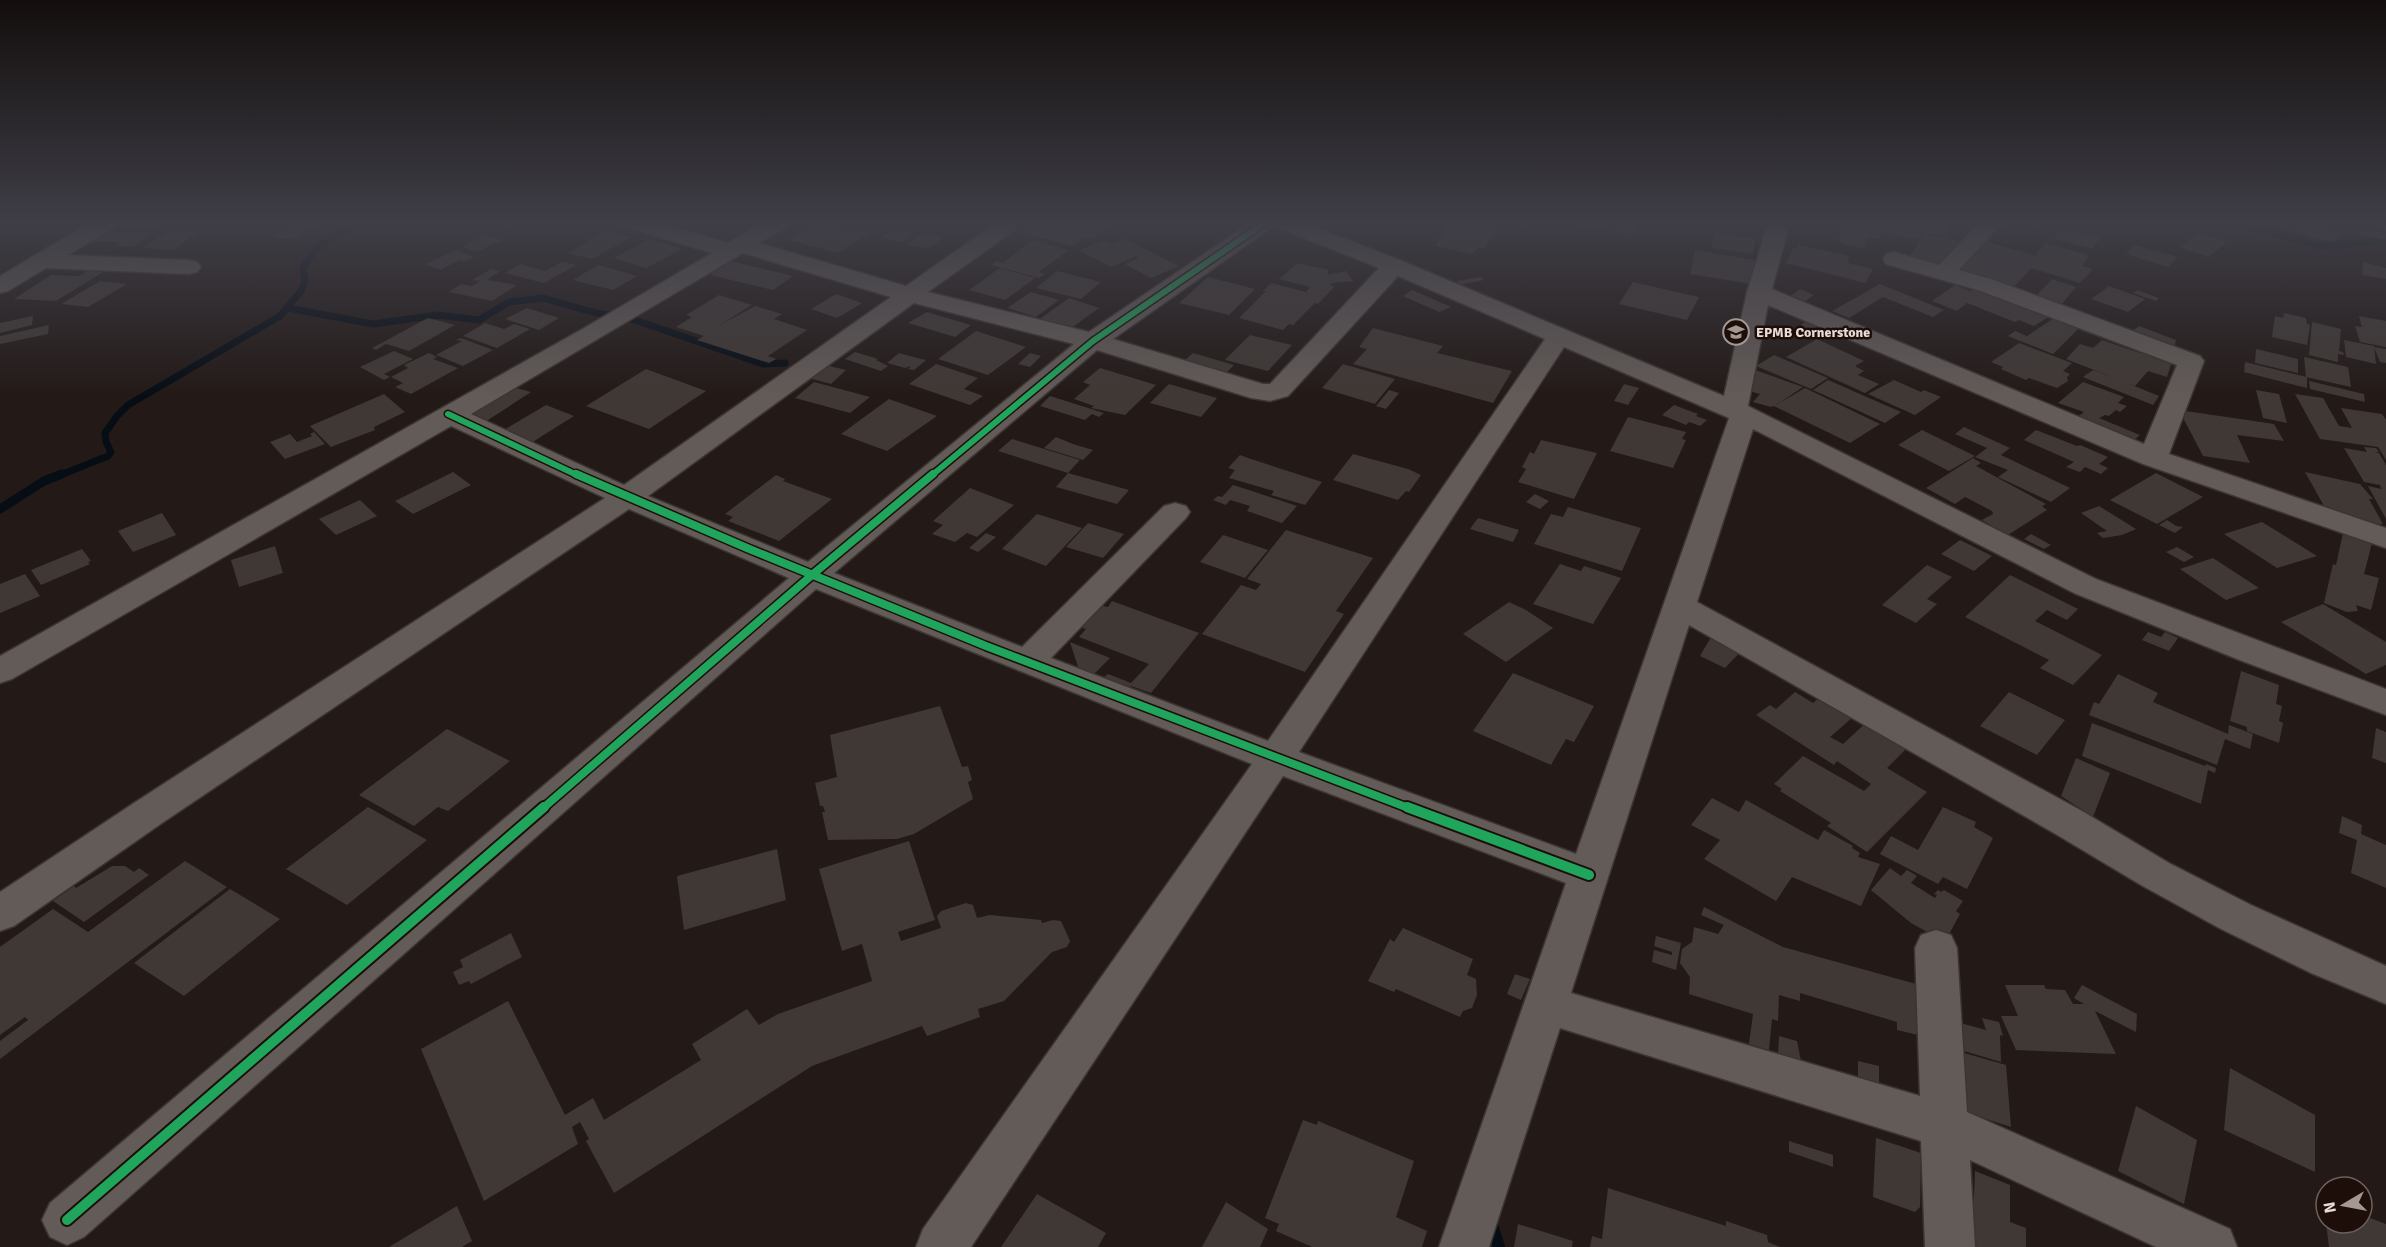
<svg xmlns="http://www.w3.org/2000/svg" width="2386" height="1247" font-family="Signika,sans-serif">
<style>
.lines{fill:none;stroke-linecap:round;stroke-linejoin:round}
.stream-far2{stroke:#060d15;stroke-width:7}
.stream-far1{stroke:#060d15;stroke-width:9}
.stream{stroke:#060d15;stroke-width:12}
.building{fill:#403835}
.minor-casing{stroke:#3c3532;stroke-width:3}
.minor{fill:#635b58;fill-rule:evenodd}
.cycleway-far2-casing{stroke:#1e0e09;stroke-width:9}
.cycleway-far1-casing{stroke:#1e0e09;stroke-width:11}
.cycleway-casing{stroke:#1e0e09;stroke-width:14}
.cycleway-far2{stroke:#20a55d;stroke-width:6}
.cycleway-far1{stroke:#20a55d;stroke-width:8}
.cycleway{stroke:#20a55d;stroke-width:10}
.labels{text-anchor:middle;stroke-width:5;stroke-linejoin:round;paint-order:stroke}
.far-poi-label{font-size:14px;font-weight:bold;fill:#e9dcd8;stroke:#1e0e09;text-anchor:start}
</style>
<rect width="100%" height="100%" fill="#231a17"/>
<g class="lines">
<path class="stream-far2" d="M2235,222L2318,246L2386,241
M288,308L373,324L438,315L479,320L509,302L543,298L596,313L632,319L763,364L785,363
M58,476L108,456L111,452L106,442L105,433L117,416L128,405L280,316L301,291L305,281L303,269L307,261L321,244L344,232L349,222"/>
<path class="stream-far1" d="M0,509L44,481L62,474"/>
<path class="stream" d="M1491,1222L1499,1247"/>
</g>
<path class="building" d="M127,222H160L154,227L120,228Z
M297,222L315,225L291,239L273,237Z
M819,222L849,230L854,227L871,232L838,253L790,240Z
M1032,222H1100L1111,225L1091,239L1085,237L1073,246L1018,232Z
M1448,222H1472L1499,227L1483,249L1478,248L1472,254L1435,246L1446,231L1442,230Z
M1570,222H1638L1633,235Z
M1840,222L1866,224V222H1877L1905,226L1906,222H1927L1948,225L1946,237L1905,229L1921,233L1919,240L1875,230V234L1881,235L1879,239L1867,237L1864,249L1839,242Z
M2302,222H2308L2342,232L2332,242L2294,230Z
M2386,222V231L2356,223V222Z
M2353,227L2386,234V240L2352,232Z
M894,228L915,232L902,242L882,237Z
M2061,228L2100,238L2093,249L2054,239Z
M171,230L200,231L173,250L142,248Z
M607,230L631,237L592,259L568,253Z
M104,232H153L135,246L114,247L121,242H92Z
M2197,232L2227,242L2208,257L2181,248Z
M921,233L943,238L929,249L907,244Z
M1714,233L1755,239L1753,254L1711,248Z
M1924,234L1961,242L1936,266L1908,259Z
M486,235L502,240L476,252L461,247Z
M650,239L682,249L646,268L614,258Z
M1125,239L1179,266L1151,278L1125,264L1139,258L1135,256L1111,267L1079,250L1103,241L1112,244Z
M1032,240L1069,250L1039,272L1045,274L1039,278L991,265L996,261L1003,263Z
M1984,241L2080,268L2035,255L2046,243L2089,255L2082,266L2093,269L2080,283L2031,268L2013,288L1956,271Z
M1799,245L1849,256L1847,263L1873,269L1865,283L1786,263L1793,248L1797,249Z
M2135,245L2178,257L2168,267L2126,254Z
M457,250L473,257L463,262L459,260L440,270L425,264Z
M1695,250L1755,260L1751,284L1690,274Z
M730,261L793,276L773,290L710,275Z
M562,262L576,265L544,283L505,273L520,264L545,271Z
M2363,262L2386,268V279L2362,275Z
M1297,263L1329,270L1327,275L1346,271L1353,281L1332,283L1331,286H1335L1318,304L1315,303L1293,325L1289,324L1283,330L1239,318L1266,291H1263L1271,283L1306,292L1310,287L1279,279Z
M598,265L637,276L613,290L573,280Z
M1000,268L1035,278L1005,300L969,290Z
M491,269L500,271L487,280L517,285L492,301L449,292L461,284L472,286L480,281L472,280Z
M88,271L103,272L56,301L14,299L51,275L79,276Z
M1057,271L1101,282L1081,299L1036,288Z
M1208,277L1255,289L1229,315L1179,303Z
M1481,277L1484,280L1464,284H1460L1457,281Z
M2052,279L2076,287L2061,305L2035,297Z
M100,281L127,284L88,307L61,304Z
M1633,282L1699,297L1687,320L1619,304Z
M1880,284L1944,310L1933,317L1883,297L1849,318L1832,311Z
M1955,285L1970,291L1977,286L2050,316L2034,326L2019,320L2015,322L1967,303L1957,311L1932,301Z
M2109,286L2145,299L2128,312L2091,299Z
M1800,289L1814,295L1805,301L1791,296Z
M1412,290L1451,307L1439,312L1403,296Z
M2137,290L2159,298L2156,301L2133,293Z
M1031,292L1059,300L1036,317L1007,308Z
M836,294L862,303L837,318L811,309Z
M719,295L752,305L720,325L755,306L782,314L774,319L807,330L768,356L776,359L769,363L697,340L704,336L676,327L692,317L686,315Z
M1069,298L1099,308L1067,331L1037,321Z
M527,308L559,318L539,330L505,319Z
M927,312L971,325L955,337L908,323Z
M2284,313L2306,318L2307,324L2310,325L2307,345L2272,337L2275,316L2283,318Z
M33,316L32,325L0,333V323Z
M2359,316L2386,321V347L2360,342L2355,326L2362,327Z
M428,318L455,325L409,351L386,344L376,350L372,348Z
M2054,318L2080,327L2053,354L2008,336L2015,331L2027,336Z
M1806,321L1823,327L1811,338L1794,331Z
M2312,322L2341,329L2339,351L2343,352L2344,355L2338,354V362L2309,355Z
M485,323L504,329L514,324L530,329L497,348L463,336Z
M49,325L48,334L0,344V336Z
M2139,326L2176,340L2174,349L2130,333Z
M1373,328L1443,346L1437,353L1512,371L1493,403L1353,364L1367,349L1359,347Z
M976,331L1026,347L988,375L938,359Z
M1250,335L1292,345L1268,371L1225,360Z
M461,338L493,350L463,366L436,355L462,341L456,340Z
M1817,339L1864,361L1855,366L1864,371L1858,375L1879,384L1865,393L1786,357Z
M2102,340L2140,353L2143,350L2153,355L2151,357L2171,364L2167,377L2148,371L2135,386L2127,383L2159,396L2153,405L2083,377L2093,370L2115,378L2066,359L2080,344L2093,348Z
M2344,340L2374,346L2376,364L2346,357Z
M2019,343L2072,363L2063,371L2070,374L2067,377L2068,381L2057,388L2029,378L2026,380L2001,369L2003,367L1991,362Z
M2374,347L2386,349V363L2380,362Z
M2256,349L2298,359V373L2255,363Z
M394,351L413,359L384,374L390,377L384,380L360,367Z
M855,352L878,359L876,360L888,366L881,371L845,359Z
M429,353L437,357L433,359L458,368L411,394L395,387L403,383L391,377L408,368L404,365Z
M899,353L917,358L926,360L914,370L908,369L911,366L905,368L887,363Z
M1030,353L1041,356L1030,367L1018,364Z
M1193,353L1234,365L1226,373L1184,361Z
M1774,355L1828,378L1811,389L1756,366Z
M2304,357L2348,367L2351,387L2306,377Z
M2245,362L2307,377V388L2244,372Z
M821,364L846,370L831,384L805,377Z
M936,364L978,378L964,389L983,396L970,405L909,384Z
M1343,364L1395,379L1375,404L1322,388Z
M1100,368L1156,385L1125,415L1091,408L1094,406L1074,399L1090,385L1083,382Z
M646,369L706,391L649,429L586,406Z
M1755,370L1803,387L1776,405L1805,388L1880,424L1850,443L1774,406L1771,407L1753,402L1760,394L1749,391Z
M1828,380L1901,412L1885,423L1813,390Z
M1894,380L1921,392L1924,390L1941,397L1915,415L1868,394Z
M2309,381L2364,394L2365,402L2310,389Z
M814,382L870,397L850,413L795,398Z
M2083,382L2124,397L2118,403L2127,406L2120,412L2116,410L2109,416L2105,415L2099,418L2140,435L2134,440L2075,419L2084,412L2058,403Z
M1169,384L1217,398L1201,417L1150,403Z
M1624,384L1639,388L1628,405L1614,401Z
M509,386L531,392L485,422L463,415Z
M1389,390L1399,393L1386,409L1376,406Z
M2256,390L2279,394L2287,423L2263,418Z
M384,394L405,412L374,427L375,430L331,447L310,426Z
M2295,394L2323,398L2339,426L2352,428L2341,408L2382,414L2386,420V460L2378,447L2320,439Z
M1050,396L1104,413L1099,417L1092,414L1085,420L1040,406Z
M889,399L937,416L887,451L841,434Z
M546,405L574,416L531,443L502,431Z
M1674,405L1698,414L1696,416L1707,420L1700,426L1689,422L1686,425L1662,415Z
M2179,410L2274,424L2284,441L2237,435L2250,463L2203,456Z
M1628,417L1686,432L1682,439L1686,440L1673,468L1610,451Z
M1964,427L2010,448L2001,455L2070,488L2051,502L1998,477L2008,470L1975,457L1987,448L1955,434Z
M1922,430L1975,456L1949,471L1898,445Z
M2036,430L2077,446L2080,445L2108,457L2099,464L2108,468L2101,474L2085,467L2080,472L2066,467L2074,462L2024,440Z
M314,432L325,444L285,459L270,442L290,434L297,442L312,436L310,434Z
M1056,437L1073,444L1093,450L1083,460L1044,448Z
M1012,439L1080,460L1068,473L998,451Z
M1541,440L1597,453L1574,499L1518,482L1526,469L1522,467L1530,452L1534,454Z
M2364,447L2376,448L2379,452H2374L2379,453L2386,465V519L2368,486L2381,489L2380,485L2364,482L2344,448L2367,452Z
M1353,454L1408,469L1421,475L1409,492L1406,491L1398,500L1333,480Z
M1240,455L1251,459L1322,482L1305,505L1271,495L1274,491L1229,478L1235,470L1228,468Z
M1973,458L1981,463L1976,466L2046,504L2042,506L2047,510L2008,535L1982,520L1993,514L1992,511L1965,497L1955,504L1926,488Z
M453,472L471,485L413,514L395,501Z
M2305,472L2360,484L2373,499H2369L2383,524H2380L2382,528L2329,515Z
M1068,473L1129,490L1117,504L1056,487Z
M2156,473L2203,497L2157,524L2110,500Z
M776,475L785,479L783,481L832,499L779,541L728,521L733,517L725,514Z
M1233,485L1252,491L1297,506L1282,523L1247,511L1250,506L1230,500L1226,505L1213,500L1218,496L1222,497Z
M970,488L1014,505L977,537L967,533L955,542L932,534L943,525L933,521Z
M1535,494L1549,501L1540,509L1526,502Z
M360,500L377,516L336,535L319,519Z
M2099,506L2136,529L2122,535L2103,538L2097,533L2107,531L2081,513Z
M1568,507L1641,528L1622,571L1534,544L1551,514L1563,517Z
M162,513L176,535L133,552L118,531Z
M1037,514L1082,528L1046,566L1002,549Z
M1478,518L1519,530L1513,542L1470,529Z
M2167,520L2176,526L2183,527L2175,533L2159,525Z
M2262,522L2317,556L2277,568L2224,534Z
M1088,523L1124,534L1103,558L1066,547Z
M1286,530L1373,558L1336,611L1344,614L1305,672L1202,634L1241,585L1256,590L1261,584L1247,579Z
M986,533L996,537L978,552L969,548Z
M2343,533L2372,543L2364,574L2379,578L2371,610L2356,605L2358,611L2347,612L2324,603L2333,564L2336,565Z
M2031,534L2051,545L2044,549L2024,539Z
M1223,535L1268,550L1245,578L1200,562Z
M1960,540L1992,556L1974,571L1941,554Z
M275,546L283,573L239,587L231,560Z
M2177,547L2194,557L2184,562L2166,552Z
M82,549L91,561L88,562L90,564L41,585L31,570Z
M2213,558L2259,588L2226,600L2180,569Z
M1560,564L1581,571L1584,566L1621,578L1593,624L1533,604Z
M1927,565L1952,577L1927,599L1937,604L1916,623L1882,605Z
M25,574L40,596L0,613V584Z
M2010,575L2078,609L2067,620L2047,610L2035,621L2102,655L2073,685L2040,668L2049,660L1965,617Z
M1112,601L1199,633L1151,693L1131,686L1128,688L1103,678L1108,674L1131,683L1149,664L1079,637L1086,629L1079,627L1100,605L1108,607Z
M1509,602L1526,610L1553,628L1506,662L1463,634Z
M2323,604L2386,642V665L2366,674L2281,622Z
M1714,632L1743,649L1725,668L1700,656Z
M2148,632L2161,637L2165,632L2178,638L2169,651L2142,640Z
M1070,642L1110,658L1094,674L1078,667Z
M2241,671L2279,685L2276,704L2282,706L2279,721L2283,723L2279,743L2247,731V727L2230,721Z
M1513,673L1594,706L1574,742L1566,739L1551,765L1473,731Z
M2118,674L2158,693L2153,702L2228,734L2229,725L2253,734L2250,749L2225,739L2217,765L2089,715L2094,702L2099,704Z
M1795,692L1813,703L1820,697L1853,717L1830,737L1843,744L1869,720L1911,744L1887,768L1927,792L1867,852L1827,826L1831,823L1780,791L1782,789L1774,784L1803,756L1864,791L1871,784L1837,761L1834,765L1756,715L1770,705L1776,709Z
M2009,692L2065,720L2037,755L1980,726Z
M940,706L962,767L968,766L972,780L968,782L973,799L914,834L897,839L828,840L822,812H825L823,806H820L815,783L837,777L830,735Z
M2092,723L2205,766L2206,764L2216,768L2215,773L2208,770L2201,804L2082,756Z
M2376,728L2386,732V763L2372,758Z
M447,729L510,761L448,811L438,807L414,826L359,795Z
M2076,758L2110,773L2093,817L2061,796Z
M1712,798L1739,812L1746,800L1818,840L1824,830L1853,846L1852,848L1860,853L1858,857L1880,864L1861,906L1792,877L1776,901L1704,859L1720,840L1691,825Z
M368,807L427,840L347,905L286,869Z
M1943,807L1976,822L1974,827L1993,838L1967,889L1943,877L1938,884L1880,854L1891,836L1918,850Z
M2342,816L2362,825L2361,834L2386,845V888L2351,873L2357,840L2339,833Z
M909,841L935,920L898,932L901,941L941,928L937,916L941,911L966,903L973,905L977,918L990,915L1041,920L1042,923L1053,920L1061,921L1070,941L1067,947L1052,952L1004,1001L978,1009L980,1017L927,1036L922,1026L812,1066L614,1193L586,1141L589,1139L580,1122L572,1127L578,1144L484,1201L421,1049L508,1001L565,1115L593,1098L604,1120L701,1060L692,1044L747,1009L759,1025L778,1014L872,981L862,944L842,951L819,869Z
M777,849L786,900L684,930L677,876Z
M185,861L227,887L0,1059V1041L28,1020L25,1017L0,1035V947L53,909L88,932Z
M112,866H125L134,872L139,868L149,875L84,922L53,901L74,886L76,888Z
M1890,868L1901,876L1907,870L1917,876L1911,883L1935,898L1937,895L1934,894L1938,890L1941,892L1944,890L1963,901L1956,911L1960,914L1948,936L1949,944L1911,923L1871,890Z
M230,889L280,919L184,996L134,963Z
M1704,907L1783,947L1916,984L1918,1035L1897,1030V1022L1800,993V1001L1779,995L1778,1021L1772,1019L1769,1050L1749,1044L1753,1014L1689,994L1690,977L1680,963L1682,949L1692,942L1694,927L1718,934L1724,925L1701,915Z
M1403,928L1473,959L1467,975L1476,979L1477,995L1472,1008L1463,1011L1460,1017L1396,989L1394,992L1368,981L1390,939L1394,942Z
M511,933L522,957L471,984L469,981L459,985L453,972L463,967L460,960Z
M1656,936L1681,943L1676,970L1652,962L1654,950L1672,955V952L1654,946Z
M1515,974L1530,979L1521,1000L1507,994Z
M2005,985H2044L2046,989L2065,990L2073,1004H2084L2074,998L2082,985L2137,1014L2136,1032L2095,1011L2116,1054L2016,1050L2001,1016H2018Z
M1982,1018L1999,1022L2003,1036L2000,1035L2001,1062L1954,1048L1953,1021L1986,1030Z
M1779,1036L1797,1041L1801,1061L1778,1054Z
M1950,1049L2006,1065L2011,1127L1952,1108Z
M1858,1061L1879,1066V1088L1858,1082Z
M2230,1068L2315,1115V1172L2224,1130Z
M2136,1106L2197,1140L2184,1204L2118,1171Z
M1303,1120L1317,1125L1318,1121L1414,1161L1396,1217L1427,1231L1422,1247H1312L1276,1231L1279,1224L1265,1218Z
M1876,1138L1921,1153L1920,1207L1915,1212L1873,1197Z
M1789,1141L1833,1155V1167L1789,1152Z
M1975,1171L2010,1185V1222L2026,1228V1247H1972Z
M1608,1188L1726,1226V1221L1767,1235L1768,1242L1780,1247H1590L1592,1236L1602,1239Z
M1037,1194L1106,1233L1098,1247H1001Z
M1226,1202L1268,1229L1260,1247H1202Z
M457,1206L472,1241L462,1247H389Z
M2362,1215L2386,1224V1247H2329L2326,1223H2362Z
M1518,1224L1573,1241L1572,1247H1514Z"/>
<g class="lines">
<g class="minor-casing">
<path id="minor" d="M91,222H118L115,227L68,255L189,260L197,262L201,267L197,272L189,274L46,268L8,291L0,293V276Z
M623,222H657L728,243L763,222H790L787,227L759,243L906,286L997,222H1022L1019,227L928,292L1089,332L1251,222H1302L1402,261L1724,396L1747,292L1765,233L1768,228L1776,226L1784,228L1787,233L1772,289L2144,444L2177,365L1978,290L1886,264L1883,259L1886,254L1894,252L1939,265L1980,222H2003L1959,270L1994,280L2200,356L2204,361L2169,454L2386,528V548L2143,464L1768,305L1748,406L2096,579L2386,689V715L2237,659L2074,593L1753,429L1697,602L2082,811L2169,863L2251,905L2386,966V1004L2311,973L2221,929L2141,885L2054,833L1689,625L1571,993L1920,1096L1915,948L1921,935L1936,930L1951,935L1957,948L1967,1112L2230,1229L2237,1247H2156L1970,1160L1975,1247H1925L1921,1141L1560,1028L1489,1247H1439L1566,883L1283,776L971,1247H916L923,1229L1252,764L816,589L84,1237L67,1245L50,1237L42,1220L50,1203L789,578L629,509L162,823L14,926L0,931V892L134,803L605,498L451,426L12,679L0,683V656L586,327L712,253L626,227ZM1274,226L1379,268L1270,384H1263L1113,339ZM743,253L891,297L624,485L471,414ZM1398,276L1545,339L1268,741L1051,658L1186,518L1190,512L1186,506L1175,503L1164,506L1022,647L834,573L1097,350L1251,398L1270,401L1288,396ZM914,303L1074,344L808,562L648,496ZM1564,347L1729,418L1576,854L1299,752Z"/>
</g>
<use href="#minor" class="minor"/>
<g class="cycleway-far2-casing">
<path id="cycleway-far2" d="M448,414L579,476
M931,476L1093,341L1266,222"/>
</g>
<g class="cycleway-far1-casing">
<path id="cycleway-far1" d="M576,474L747,548L986,646L1411,809
M542,809L812,575L933,474"/>
</g>
<g class="cycleway-casing">
<path id="cycleway" d="M1407,807L1589,875
M67,1220L544,807"/>
</g>
<use href="#cycleway-far2" class="cycleway-far2"/>
<use href="#cycleway-far1" class="cycleway-far1"/>
<use href="#cycleway" class="cycleway"/>
</g>
<linearGradient id="sky" x2="0" y2="1"><stop stop-color="#130e0d"/><stop offset="0.56" stop-color="#3f3e47"/><stop offset="1" stop-color="#3f3e47" stop-opacity="0"/></linearGradient>
<rect width="2386" height="397" fill="url(#sky)"/>
<defs>
<g id="school-ring" transform="scale(1.35)"><circle r="9.5" fill="#1e0e09" stroke="#a49894" stroke-width="1.5"/><path d="M0-5L7-2L0 1L-7-2ZM-4 1L0 2.5L4 1V4Q0 6-4 4Z" fill="#a49894"/></g>
</defs>
<g fill-rule="evenodd">
<use href="#school-ring" x="1736" y="332"/>
</g>
<g class="labels">
<g class="far-poi-label">
<text x="1756" y="337">EPMB Cornerstone</text>
</g>
</g>
<g transform="translate(2344 1205) rotate(260)"><circle r="28" fill="#1e0e09" stroke="#6f605c" stroke-width="1.5"/>
<path d="M0-4.5L10 22L0 15L-10 22Z" fill="#a49894"/>
<text y="-9" font-size="16" font-weight="bold" text-anchor="middle" fill="#e9dcd8">N</text>
</g>
</svg>
